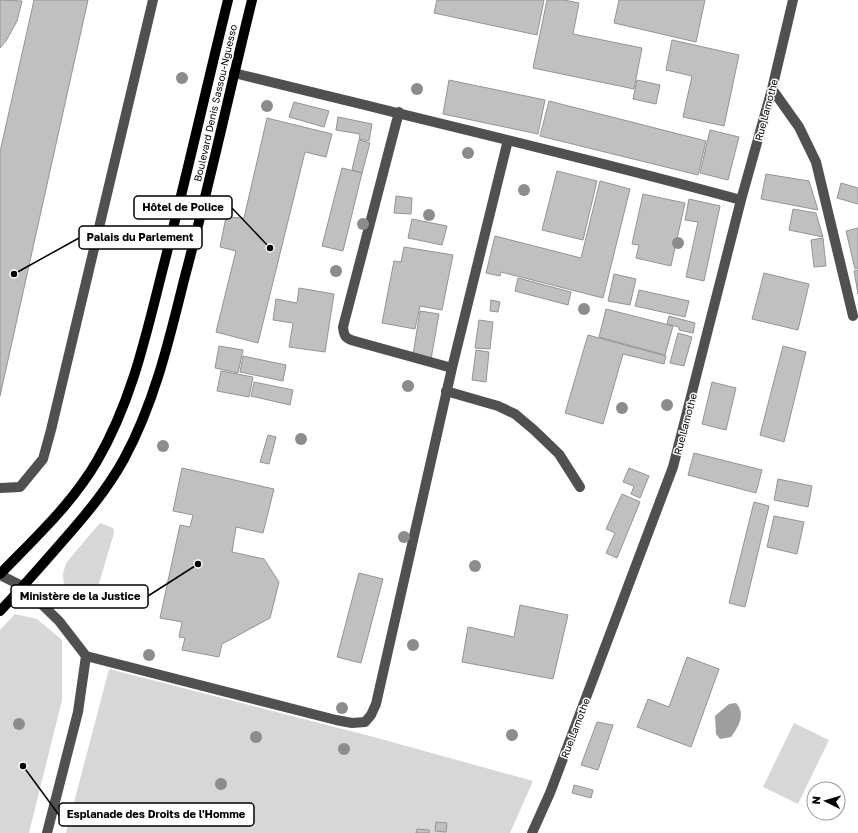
<svg xmlns="http://www.w3.org/2000/svg" width="858" height="833" font-family="'Golos Text',sans-serif">
<style>
.green{fill:#d7d7d7}
.water{fill:#9e9e9e}
.building{fill:#c0c0c0;stroke:#949494}
.lines{fill:none;stroke-linecap:round;stroke-linejoin:round}
.minor{stroke:#505050;stroke-width:10}
.major{stroke:#000;stroke-width:10}
.tree{fill:#8c8c8c}
.labels{text-anchor:middle;stroke-width:3;stroke-linejoin:round;paint-order:stroke}
.street-label{font-size:10px;fill:#000;stroke:#fff}
.leader{fill:none;stroke:#000;stroke-width:1.5}
.callout-dot{fill:#000;stroke:#fff;stroke-width:1.5}
.callout{fill:#fff;stroke:#000;stroke-width:1.5}
.callout-label{font-size:11px;text-anchor:middle;font-weight:bold;fill:#000}
</style>
<rect width="100%" height="100%" fill="#fff"/>
<path class="green" d="M100,523L113,528L114,533L95,597L91,602L78,606L69,598L64,585L63,574L66,563Z
M15,614L37,619L62,640V700L29,833H0V630Z
M109,669L370,736L533,781L510,833H66Z
M794,723L829,740L798,804L763,787Z"/>
<path class="water" d="M736,703C746,714 739,726 731,737L720,739L716,734L715,716L729,704Z"/>
<path class="building" d="M0,0L22,1L17,21L6,41L0,48Z
M34,0H88L0,396V152Z
M437,0H544L537,35L434,13Z
M547,0H564L579,3L573,34L642,48L634,89L533,68Z
M619,0H705L696,42L614,23Z
M672,40L739,55L724,126L683,117L692,76L666,70Z
M449,80L545,100L538,134L443,114Z
M637,80L660,85L656,104L633,99Z
M549,101L706,141L698,175L540,136Z
M294,102L329,111L324,127L289,117Z
M338,117L372,124L369,141L359,139L360,134L336,130Z
M267,118L332,134L326,157L305,152L258,343L216,332L236,251L220,247L226,217L244,218Z
M710,130L739,137L728,180L700,173Z
M359,140L370,143L362,173L352,170Z
M342,168L362,173L343,251L322,246Z
M557,171L597,181L583,240L542,230Z
M766,174L809,181L818,210L761,199Z
M600,181L630,189L603,298L501,272L500,276L486,273L495,236L581,258Z
M841,183L858,188V204L837,198Z
M643,194L685,203L671,266L636,258L639,245L632,244Z
M396,196L412,198L411,214L394,213Z
M689,199L720,206L704,281L686,277L698,222L685,220Z
M793,209L816,213L823,237L789,230Z
M412,219L447,226L442,245L408,238Z
M858,228V268L855,269L846,231Z
M823,238L826,266L814,267L811,240Z
M404,247L453,255L442,310L420,306L415,329L382,323L394,261L401,262Z
M858,270V294L854,271Z
M764,273L809,284L798,330L752,319Z
M614,274L636,279L630,305L608,301Z
M518,278L571,292L568,305L515,291Z
M299,288L334,294L325,352L289,347L293,323L273,320L276,299L297,303Z
M639,290L689,301L685,317L635,306Z
M491,300L500,302L498,312L490,311Z
M606,309L673,326L665,355L599,337Z
M420,311L439,314L431,359L413,355Z
M669,316L695,323L693,333L679,330V327L667,324Z
M479,320L493,322L490,349L475,348Z
M678,333L692,337L684,366L670,363Z
M588,335L666,356L664,364L623,354L603,424L565,413Z
M219,346L243,350L238,373L215,368Z
M783,346L806,352L784,442L760,435Z
M476,350L489,352L486,382L472,380Z
M243,356L286,365L283,381L240,372Z
M221,371L253,377L249,397L217,391Z
M254,382L293,390L290,405L251,396Z
M712,382L736,388L726,430L702,424Z
M268,435L276,437L269,464L260,462Z
M694,453L762,470L756,493L688,475Z
M182,468L274,489L263,533L236,527L232,552L264,559L279,582L270,618L222,644L219,657L182,650L185,638L179,637L182,622L160,618L180,525L190,527L193,515L173,511Z
M629,468L649,476L640,498L631,494L634,486L623,482Z
M778,479L812,486L808,507L774,500Z
M622,494L640,502L617,558L606,553L615,533L606,529Z
M754,502L769,506L745,607L729,603Z
M774,516L804,522L797,554L767,547Z
M359,573L383,579L361,663L337,657Z
M520,605L568,615L553,679L462,662L468,627L514,637Z
M687,657L719,669L691,747L637,727L648,699L669,707Z
M597,722L613,725L598,770L581,765Z
M574,785L593,790L591,798L572,793Z
M436,822L447,823L446,832L435,831Z
M417,829L429,830V833H416Z"/>
<g class="lines">
<path class="minor" d="M234,73C403,115 573,154 741,200
M772,89L799,127L816,162L853,316
M399,112L343,327C344,339 348,339 358,342L452,368
M446,391L498,406L515,414L534,430L559,454L580,487
M0,488L20,487L43,459L51,430L153,0
M0,575L24,587L59,621L86,656L78,712L47,833
M86,656L336,720L352,723L365,722L371,715L376,704L452,368L508,140
M532,833L550,793L673,467L741,200L772,89L793,0"/>
<path class="major" d="M0,574C34,539 72,504 97,461C132,401 146,335 163,268C186,179 206,89 228,0
M0,611C21,589 41,566 61,543C84,517 107,490 124,459C154,404 169,341 184,280C209,187 229,93 252,0"/>
</g>
<g class="tree">
<circle cx="182" cy="78" r="6"/>
<circle cx="417" cy="89" r="6"/>
<circle cx="267" cy="106" r="6"/>
<circle cx="468" cy="153" r="6"/>
<circle cx="524" cy="190" r="6"/>
<circle cx="429" cy="215" r="6"/>
<circle cx="363" cy="224" r="6"/>
<circle cx="678" cy="243" r="6"/>
<circle cx="336" cy="271" r="6"/>
<circle cx="584" cy="309" r="6"/>
<circle cx="408" cy="386" r="6"/>
<circle cx="667" cy="405" r="6"/>
<circle cx="622" cy="408" r="6"/>
<circle cx="301" cy="439" r="6"/>
<circle cx="163" cy="446" r="6"/>
<circle cx="404" cy="537" r="6"/>
<circle cx="475" cy="566" r="6"/>
<circle cx="413" cy="645" r="6"/>
<circle cx="149" cy="655" r="6"/>
<circle cx="342" cy="708" r="6"/>
<circle cx="19" cy="724" r="6"/>
<circle cx="512" cy="735" r="6"/>
<circle cx="256" cy="737" r="6"/>
<circle cx="344" cy="749" r="6"/>
<circle cx="221" cy="784" r="6"/>
</g>
<g class="labels">
<g class="street-label">
<text transform="translate(215 103) rotate(-77)" y="4">Boulevard Denis Sassou-Nguesso</text>
<text transform="translate(766 110) rotate(-75)" y="4">Rue Lamothe</text>
<text transform="translate(685 424) rotate(-75)" y="4">Rue Lamothe</text>
<text transform="translate(575 728) rotate(-69)" y="4">Rue Lamothe</text>
</g>
</g>
<path class="leader" d="M270 248L232 208M14 274L79 238M198 564L148 596M23 766L59 815"/>
<g class="callout-dot">
<circle cx="270" cy="248" r="4"/>
<circle cx="14" cy="274" r="4"/>
<circle cx="198" cy="564" r="4"/>
<circle cx="23" cy="766" r="4"/>
</g>
<g class="callout">
<rect x="134" y="196" width="98" height="23" rx="4"/>
<rect x="79" y="226" width="123" height="23" rx="4"/>
<rect x="11" y="585" width="137" height="23" rx="4"/>
<rect x="59" y="803" width="195" height="23" rx="4"/>
</g>
<g class="callout-label">
<text x="183" y="211">Hôtel de Police</text>
<text x="140" y="241">Palais du Parlement</text>
<text x="80" y="600">Ministère de la Justice</text>
<text x="156" y="818">Esplanade des Droits de l'Homme</text>
</g>
<g transform="translate(826 801) rotate(275)"><circle r="19" fill="#ffffff" stroke="#999999"/>
<path d="M0-3L7 15L0 10L-7 15Z" fill="#000000"/>
<text y="-6" font-size="11" font-weight="bold" text-anchor="middle" fill="#000000">N</text>
</g>
</svg>
